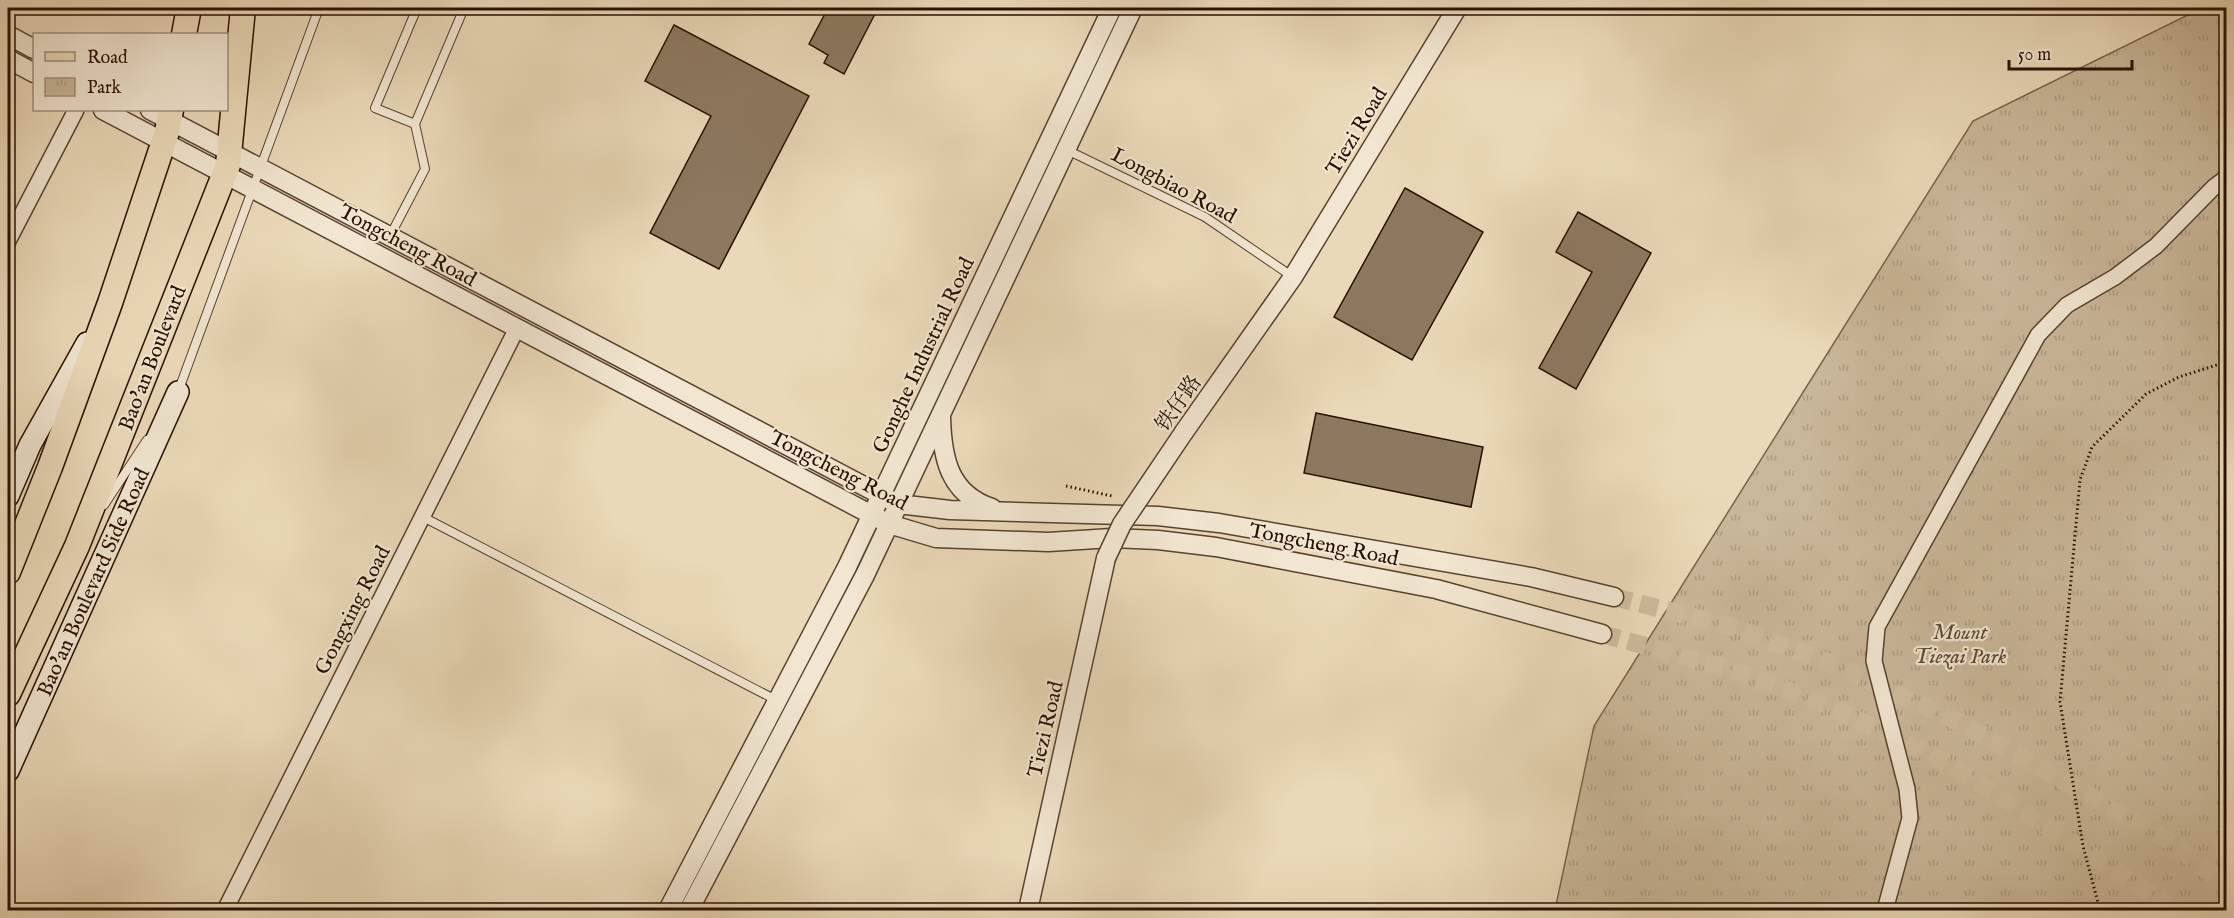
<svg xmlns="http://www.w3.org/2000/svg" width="2234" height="918" font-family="'IM FELL English','Noto Serif SC',serif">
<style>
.park{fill:url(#park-tufts);stroke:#78644c;stroke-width:1.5}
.building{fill:#8d7960;stroke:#281000;stroke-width:1.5}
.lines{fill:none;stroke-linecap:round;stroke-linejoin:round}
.tertiary-tunnel{stroke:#cdbb9c;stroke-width:18;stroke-dasharray:18 9;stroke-linecap:butt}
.service-casing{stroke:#58422e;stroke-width:10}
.minor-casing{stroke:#58422e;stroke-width:18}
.tertiary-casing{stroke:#58422e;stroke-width:21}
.secondary-casing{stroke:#281000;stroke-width:24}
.primary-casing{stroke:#281000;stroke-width:27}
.path{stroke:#281000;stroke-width:3;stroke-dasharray:1.5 3;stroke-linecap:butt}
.service{stroke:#f1e6d1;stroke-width:8}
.minor{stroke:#f1e6d1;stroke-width:15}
.tertiary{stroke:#f1e6d1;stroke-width:18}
.secondary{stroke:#f1e6d1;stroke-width:21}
.primary{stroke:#ead9b8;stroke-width:24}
.tertiary-bridge-casing{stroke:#58422e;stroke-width:21;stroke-linecap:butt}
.tertiary-bridge{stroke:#f1e6d1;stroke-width:18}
.labels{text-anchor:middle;stroke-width:4.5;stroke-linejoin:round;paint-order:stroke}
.street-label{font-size:21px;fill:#281000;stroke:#f1e6d1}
.park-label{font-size:21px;font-style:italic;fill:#604a36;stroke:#f1e6d1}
</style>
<defs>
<pattern id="park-tufts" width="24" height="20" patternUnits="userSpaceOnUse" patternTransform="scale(1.5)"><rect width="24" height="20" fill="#c9b799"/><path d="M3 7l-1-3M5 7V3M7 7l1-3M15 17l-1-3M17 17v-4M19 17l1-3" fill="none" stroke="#ad9c82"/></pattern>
</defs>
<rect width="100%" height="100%" fill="#ead9b8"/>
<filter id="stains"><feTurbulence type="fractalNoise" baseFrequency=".00333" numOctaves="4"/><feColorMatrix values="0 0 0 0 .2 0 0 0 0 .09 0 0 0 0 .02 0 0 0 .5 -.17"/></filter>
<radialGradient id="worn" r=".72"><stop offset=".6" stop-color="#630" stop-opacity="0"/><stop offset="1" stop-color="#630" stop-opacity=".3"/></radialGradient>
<path class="park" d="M2191,8H2226V910H1555L1594,726L1973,121L2190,14Z"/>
<path class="building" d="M828,8H878L844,74L824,63L828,55L809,44Z
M674,25L809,96L719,269L650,233L711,116L645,81Z
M1405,188L1483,232L1412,360L1334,317Z
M1578,212L1651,253L1576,389L1539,368L1592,272L1556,252Z
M1316,413L1483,447L1471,507L1304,473Z"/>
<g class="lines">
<path class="tertiary-tunnel" d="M1614,597L1733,627L1840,667L1967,726L2169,841L2226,885
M1602,634L1725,668L1827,705L1952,766L2135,883L2172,910"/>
<g class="service-casing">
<path id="service" d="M415,124L464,8
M1067,150L1205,217L1293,277
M390,236L425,169L415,124L375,108L417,8
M178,392L319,8
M104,505L147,440
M423,517L776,700"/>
</g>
<g class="minor-casing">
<path id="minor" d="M8,241L76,110
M225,910L517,328
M1885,910L1910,818L1907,789L1874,661L1877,627L2038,335L2067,305L2115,277L2156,246L2214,187L2226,178"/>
</g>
<g class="tertiary-casing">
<path id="tertiary" d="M8,35L34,49
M8,59L34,73
M103,110L889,524L936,538L1048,542L1112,538L1158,540L1216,547L1436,589L1602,634
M150,110L898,504L950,510L1158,516L1219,523L1531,577L1614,597
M941,417C942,458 949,494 992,508
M1184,432L1293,277L1457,8
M668,910L847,567L1112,8
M689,910L865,575L1133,8
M1028,910L1106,558"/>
</g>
<g class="secondary-casing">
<path id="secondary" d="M8,496L30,445L87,343
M8,771L178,392"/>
</g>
<g class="primary-casing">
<path id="primary" d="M184,34L189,8
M8,572L50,467L110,303L167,132L171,110
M8,694L77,546L228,165L243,8"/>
</g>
<path class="path" d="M1066,486L1112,496
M2100,910L2083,846L2060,702L2080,480L2092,447L2146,394L2179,377L2226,362"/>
<use href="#service" class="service"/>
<use href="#minor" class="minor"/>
<use href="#tertiary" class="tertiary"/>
<use href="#secondary" class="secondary"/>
<use href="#primary" class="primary"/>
<g class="tertiary-bridge-casing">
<path id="tertiary-bridge" d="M1106,558L1122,524L1184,432"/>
</g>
<use href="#tertiary-bridge" class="tertiary-bridge"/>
</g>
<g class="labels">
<g class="street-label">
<text transform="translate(1356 131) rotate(-59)" y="7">Tiezi Road</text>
<text transform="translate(1174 185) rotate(28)" y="7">Longbiao Road</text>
<text transform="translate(408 245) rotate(28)" y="7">Tongcheng Road</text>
<text transform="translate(923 355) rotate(-65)" y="7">Gonghe Industrial Road</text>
<text transform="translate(152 358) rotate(-69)" y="7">Bao'an Boulevard</text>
<text transform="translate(1178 403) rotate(-55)" y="7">铁仔路</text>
<text transform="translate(839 470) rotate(27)" y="7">Tongcheng Road</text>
<text transform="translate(1324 544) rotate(11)" y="7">Tongcheng Road</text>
<text transform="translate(93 582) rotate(-66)" y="7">Bao'an Boulevard Side Road</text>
<text transform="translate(352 610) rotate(-63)" y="7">Gongxing Road</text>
<text transform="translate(1045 729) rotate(-77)" y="7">Tiezi Road</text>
</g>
<g class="park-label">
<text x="1960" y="639">Mount<tspan x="1960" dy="24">Tiezai Park</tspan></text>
</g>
</g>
<rect width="2234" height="918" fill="none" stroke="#ead9b8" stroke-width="30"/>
<rect x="9" y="9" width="2216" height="900" fill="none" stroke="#281000" stroke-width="3"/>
<rect x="15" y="15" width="2204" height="888" fill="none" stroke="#281000" stroke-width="1.5"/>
<rect x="33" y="33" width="195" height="78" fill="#f1e6d1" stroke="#a1907d" stroke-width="1.5"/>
<rect x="45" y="52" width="30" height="9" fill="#ead9b8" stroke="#a1907d" stroke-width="1.5"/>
<text x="87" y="63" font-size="18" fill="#281000">Road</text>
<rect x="45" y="78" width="30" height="18" fill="url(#park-tufts)" stroke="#a1907d" stroke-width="1.5"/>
<text x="87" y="93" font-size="18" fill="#281000">Park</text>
<path d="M2009 60v9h123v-9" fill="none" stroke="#281000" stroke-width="3"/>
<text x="2018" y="60" font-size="18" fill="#281000" stroke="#f1e6d1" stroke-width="4.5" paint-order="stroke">50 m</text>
<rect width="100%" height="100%" filter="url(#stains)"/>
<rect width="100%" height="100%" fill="url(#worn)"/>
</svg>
